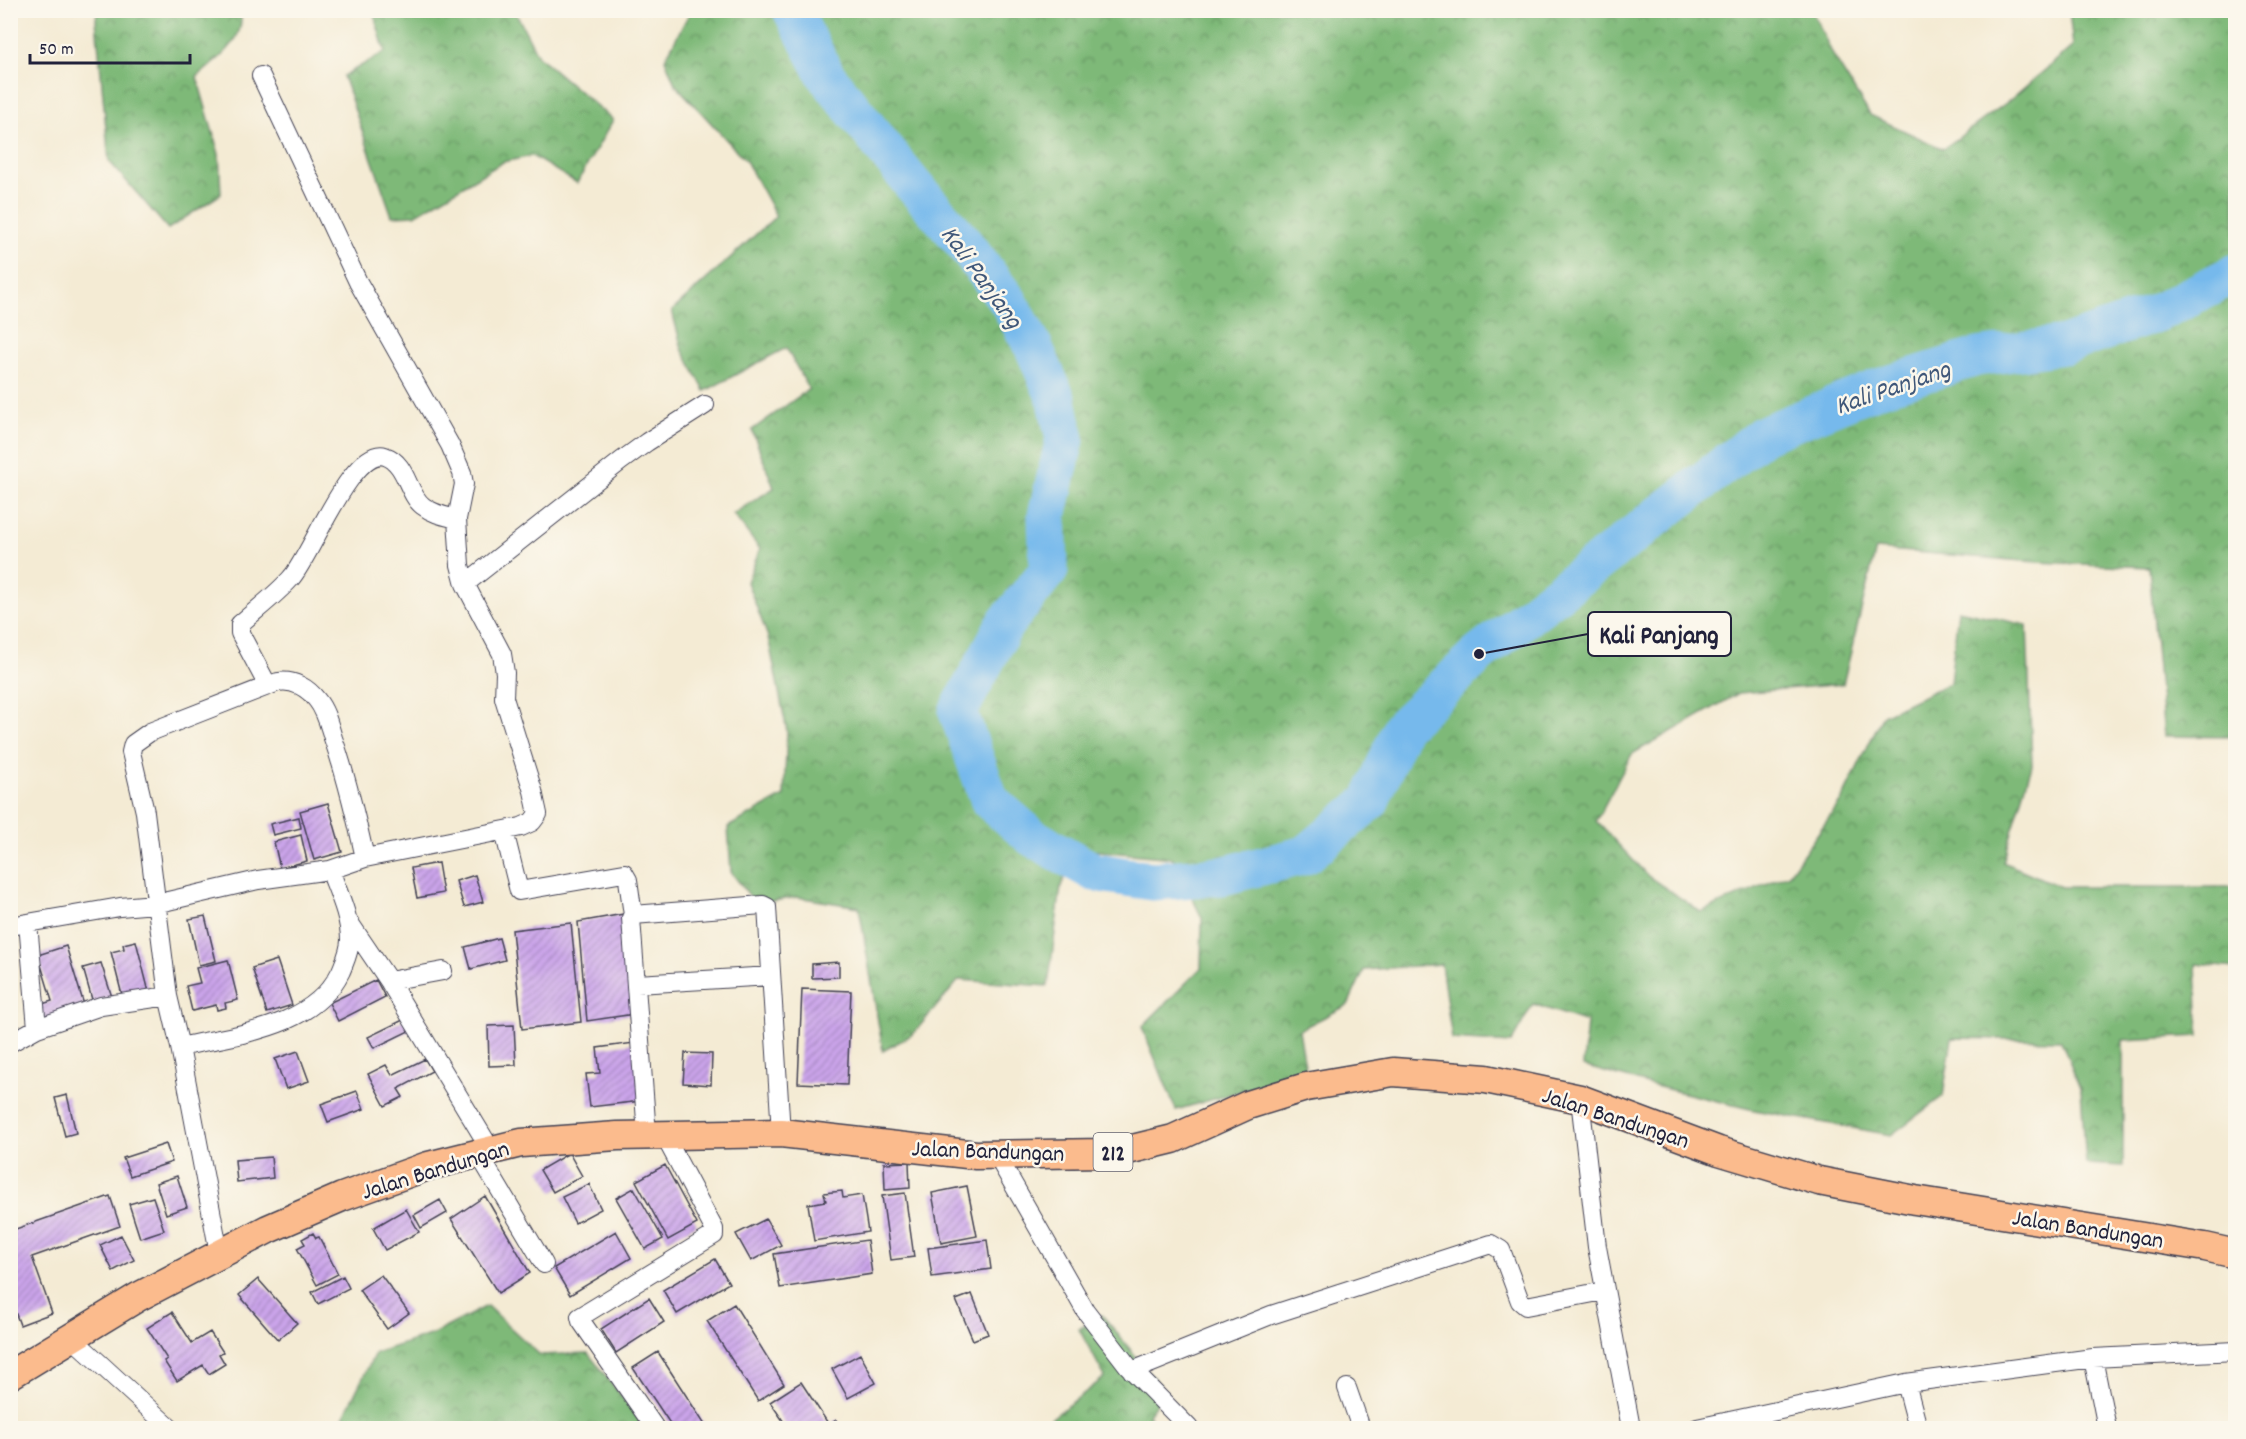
<svg xmlns="http://www.w3.org/2000/svg" width="2246" height="1439" font-family="Dekko,sans-serif">
<style>
.forest{fill:url(#forest-crowns);stroke:#506e5a;stroke-width:1.5}
.lines{fill:none;stroke-linecap:round;stroke-linejoin:round}
.river{stroke:#76b9ec;stroke-width:39}
.building{fill:url(#building-hatch)}
.minor-casing{stroke:#424052;stroke-width:20}
.primary-casing{stroke:#424052;stroke-width:31}
.minor{stroke:#fff;stroke-width:18}
.primary{stroke:#fbbb8d;stroke-width:28}
.labels{text-anchor:middle;stroke-width:5;stroke-linejoin:round;paint-order:stroke}
.shield{fill:#fbf7ec;stroke:#636270;stroke-width:1.5}
.shield-label{font-size:22px;font-weight:bold;fill:#22223b}
.street-label{font-size:24px;fill:#22223b;stroke:#fbf7ec}
.water-label{font-size:26px;font-style:italic;fill:#3f5779;stroke:#fbf7ec}
.leader{fill:none;stroke:#22223b;stroke-width:2}
.callout-dot{fill:#22223b;stroke:#fbf7ec;stroke-width:2}
.callout{fill:#fbf7ec;stroke:#22223b;stroke-width:2}
.callout-label{font-size:26px;text-anchor:middle;font-weight:bold;fill:#22223b}
</style>
<defs>
<pattern id="forest-crowns" width="20" height="18" patternUnits="userSpaceOnUse" patternTransform="scale(1.5)"><rect width="20" height="18" fill="#7eb978"/><path d="M2 6a3 3 0 1 1 6 0M12 15a3 3 0 1 1 6 0" fill="none" stroke="#679664"/></pattern>
<pattern id="building-hatch" width="6" height="6" patternUnits="userSpaceOnUse" patternTransform="scale(1.5)"><rect width="6" height="6" fill="#cba4ea"/><path d="M-1 1l2-2M0 6l6-6M5 7l2-2" fill="none" stroke="#a485bf"/></pattern>
</defs>
<rect width="100%" height="100%" fill="#fbf7ec"/>
<filter id="ink" filterUnits="userSpaceOnUse"><feTurbulence type="fractalNoise" baseFrequency=".0167" numOctaves="2"/><feDisplacementMap in="SourceGraphic" scale="12" xChannelSelector="R" yChannelSelector="G"/><feConvolveMatrix kernelMatrix="1 2 1 2 8 2 1 2 1" color-interpolation-filters="sRGB"/></filter>
<filter id="wash" filterUnits="userSpaceOnUse"><feTurbulence type="fractalNoise" baseFrequency=".008" numOctaves="4" result="noise"/><feDisplacementMap in="SourceGraphic" scale="24" xChannelSelector="R" yChannelSelector="G"/><feGaussianBlur stdDeviation="1.35" result="paint"/><feColorMatrix in="noise" values="0 0 0 0 0 0 0 0 0 0 0 0 0 0 0 0 0 1.4 0 .05"/><feComposite in="paint" operator="in"/></filter>
<g filter="url(#wash)">
<rect width="100%" height="100%" fill="#f4ebd4"/>
<path class="forest" d="M691,10L1812,11L1834,57L1870,115L1943,149L2010,100L2073,46L2069,11H2235V737L2164,736L2149,567L2036,562L1876,549L1843,684L1739,693L1632,754L1596,821L1648,876L1701,912L1789,874L1841,801L1883,715L1950,683L1958,610L2027,625L2032,765L2003,862L2061,887H2235V968L2196,964L2199,1036L2123,1040V1166L2086,1164L2081,1090L2061,1040L1952,1038L1943,1096L1891,1135L1754,1110L1655,1086L1583,1066L1587,1022L1533,1004L1511,1043L1452,1039L1441,964L1364,970L1348,1005L1299,1030L1306,1072L1176,1110L1142,1027L1201,968L1202,918L1173,858L1078,849L1061,886L1048,986L959,980L913,1034L883,1051L859,907L797,897L756,904L731,872L728,827L784,796L787,731L768,637L747,582L760,549L733,514L774,488L752,430L809,389L786,348L705,391L682,349L672,311L776,216L746,161L675,84L665,59Z
M97,11H240C247,40 217,60 197,77L219,154L221,194L168,229L109,161L96,20Z
M373,11H515L538,56L613,120L577,183L532,156L503,162L415,215L392,216L343,76L385,52Z
M487,1306L540,1355L588,1353L646,1428H338L375,1353L433,1334Z
M1102,1315L1165,1392L1148,1414L1159,1428H1039L1105,1377L1079,1329Z"/>
<g class="lines">
<path class="river" d="M792,10L827,77L913,185L958,236L1008,301L1034,348L1057,401L1065,439L1047,516L1049,570L1005,624L958,712L990,801L1032,837L1094,872L1152,881L1222,876L1306,855L1370,801L1402,727L1479,654L1763,435L1878,388L1977,357L2064,345L2157,313L2236,273"/>
</g>
<g id="blocks">
<path class="building" d="M328,803L342,852L314,860L300,811Z
M299,817L301,828L273,835L270,824Z
M301,835L307,861L280,868L274,842Z
M438,863L443,893L417,898L411,868Z
M475,875L483,902L464,907L456,881Z
M624,914L634,1014L587,1021L578,922Z
M205,916L216,961L199,965L189,919Z
M571,923L581,1022L522,1029L512,930Z
M499,938L505,960L471,969L465,947Z
M136,941L149,992L123,999L111,952L124,949L123,944Z
M66,946L85,1008L44,1021L39,1005L52,1001L38,955Z
M228,960L238,1000L225,1003L226,1008L217,1010L216,1005L192,1011L186,986L200,983L196,968Z
M277,960L292,1005L267,1013L252,968Z
M839,962V977L812,978V964Z
M101,963L112,997L93,1003L83,968Z
M376,980L385,997L338,1021L329,1003Z
M802,989L851,991L847,1085L798,1083Z
M405,1019L411,1030L374,1048L368,1037Z
M514,1025L516,1065L489,1066L488,1026Z
M634,1043L641,1101L590,1107L586,1074L600,1073L597,1048Z
M298,1051L309,1081L286,1089L275,1059Z
M685,1053L712,1054L711,1085L683,1083Z
M425,1059L432,1071L398,1089L403,1097L385,1106L368,1074L386,1065L392,1075Z
M357,1091L364,1109L328,1122L321,1104Z
M67,1095L76,1133L65,1136L55,1098Z
M166,1144L172,1162L130,1176L123,1158Z
M569,1153L582,1176L553,1192L540,1170Z
M271,1157L273,1178L237,1182L235,1160Z
M909,1162L910,1188L885,1190L884,1163Z
M665,1165L697,1224L668,1240L636,1181Z
M177,1176L187,1207L166,1214L156,1183Z
M589,1184L601,1209L575,1223L562,1197Z
M967,1186L977,1236L941,1243L932,1193Z
M634,1188L663,1239L645,1249L616,1198Z
M842,1191L843,1198L862,1195L868,1232L814,1241L808,1204L826,1201L824,1193Z
M905,1193L914,1257L891,1260L882,1196Z
M110,1196L120,1226L32,1257L52,1313L20,1325L10,1298V1231Z
M485,1196L530,1273L498,1293L451,1219Z
M153,1197L164,1230L140,1238L129,1204Z
M440,1200L447,1213L421,1228L414,1215Z
M406,1209L419,1232L385,1250L373,1228Z
M766,1219L781,1245L751,1261L736,1234Z
M616,1231L631,1258L570,1295L554,1268Z
M313,1233L316,1238L319,1237L338,1274L317,1285L297,1248L305,1244L302,1239Z
M121,1235L134,1260L113,1271L100,1245Z
M867,1240L872,1274L780,1288L774,1254Z
M987,1240L991,1269L932,1277L928,1248Z
M715,1259L729,1283L677,1314L663,1290Z
M381,1275L409,1313L387,1329L359,1290Z
M343,1276L349,1288L318,1304L312,1292Z
M258,1279L297,1323L278,1340L239,1295Z
M972,1294L988,1334L973,1340L956,1300Z
M649,1298L664,1322L616,1353L601,1329Z
M734,1304L784,1384L758,1401L707,1321Z
M172,1312L192,1343L210,1332L223,1352L219,1354L225,1364L209,1374L203,1365L177,1381L164,1361L167,1359L147,1328Z
M658,1352L707,1428H673L633,1368Z
M860,1354L876,1383L848,1398L832,1369Z
M801,1382L829,1425L836,1420L842,1428H788L770,1402Z"/>
</g>
</g>
<g filter="url(#ink)">
<use href="#blocks" fill-opacity="0" stroke="#424052" stroke-width="1.5"/>
<g class="lines">
<g class="minor-casing">
<path id="minor" d="M465,584L621,461L647,442L705,405
M268,686L240,633V624C257,609 276,595 291,578C310,558 352,446 385,456C407,463 407,494 423,506C433,514 445,516 457,519
M504,831L519,891L624,873L628,880L633,915
M349,922L389,981L491,1150
M28,923L37,1028
M10,926L120,907L155,904L258,880L330,870L365,858L521,827L532,822L538,814L533,791L504,698L505,673L502,654L465,584L460,565L457,519L464,484L462,473L450,445L358,282L261,76
M389,981L443,971
M637,984L771,976
M10,1043L37,1028L101,1006L168,996
M180,1047C236,1034 313,1029 341,971C345,961 350,951 350,940C350,916 338,892 330,870
M1580,1099L1597,1247L1631,1428
M647,1135L631,918L633,915L763,905L767,907L781,1133
M478,1153L544,1264
M986,1158L1000,1161L1085,1310L1128,1366L1189,1428
M219,1253L180,1047L168,996L145,812L131,752L133,744L150,732L278,682C293,679 308,688 317,700C326,711 329,725 333,738C347,778 356,817 365,858
M72,1338L170,1428
M2093,1358L2107,1428
M1132,1371L1271,1315L1491,1244L1501,1250L1520,1301L1526,1306L1604,1291
M1906,1383L1918,1428
M1347,1388L1361,1428
M655,1428L581,1321L580,1317L714,1235V1229L664,1135
M1697,1428L1906,1383L2093,1358L2236,1351"/>
</g>
<g class="primary-casing">
<path id="primary" d="M10,1375L138,1297L268,1229L342,1197L428,1166L521,1143L617,1136L781,1133L976,1155L1104,1153L1128,1150L1173,1139L1248,1105L1306,1087L1393,1072L1486,1079L1580,1099L1719,1151L1819,1181L1915,1200L2205,1247L2236,1254"/>
</g>
<use href="#minor" class="minor"/>
<use href="#primary" class="primary"/>
</g>
</g>
<g class="labels">
<rect class="shield" x="1093.5" y="1133" width="39" height="38" rx="4.5"/>
<g class="shield-label">
<text x="1113" y="1160">212</text>
</g>
<g class="street-label">
<text transform="translate(1616 1117) rotate(18)" y="8">Jalan Bandungan</text>
<text transform="translate(988 1150) rotate(2)" y="8">Jalan Bandungan</text>
<text transform="translate(435 1169) rotate(-17)" y="8">Jalan Bandungan</text>
<text transform="translate(2088 1228) rotate(9)" y="8">Jalan Bandungan</text>
</g>
<g class="water-label">
<text transform="translate(983 276) rotate(54)" y="9">Kali Panjang</text>
<text transform="translate(1892 386) rotate(-19)" y="9">Kali Panjang</text>
</g>
</g>
<path class="leader" d="M1479 654L1588 634"/>
<circle class="callout-dot" cx="1479" cy="654" r="6"/>
<rect class="callout" x="1588" y="612" width="143" height="44" rx="6"/>
<g class="callout-label">
<text x="1659" y="643">Kali Panjang</text>
</g>
<rect width="2246" height="1439" fill="none" stroke="#fbf7ec" stroke-width="36"/>
<path d="M30 54v9h160v-9" fill="none" stroke="#22223b" stroke-width="3"/>
<text x="39" y="54" font-size="18" fill="#22223b" stroke="#fbf7ec" stroke-width="4.5" paint-order="stroke">50 m</text>
</svg>
